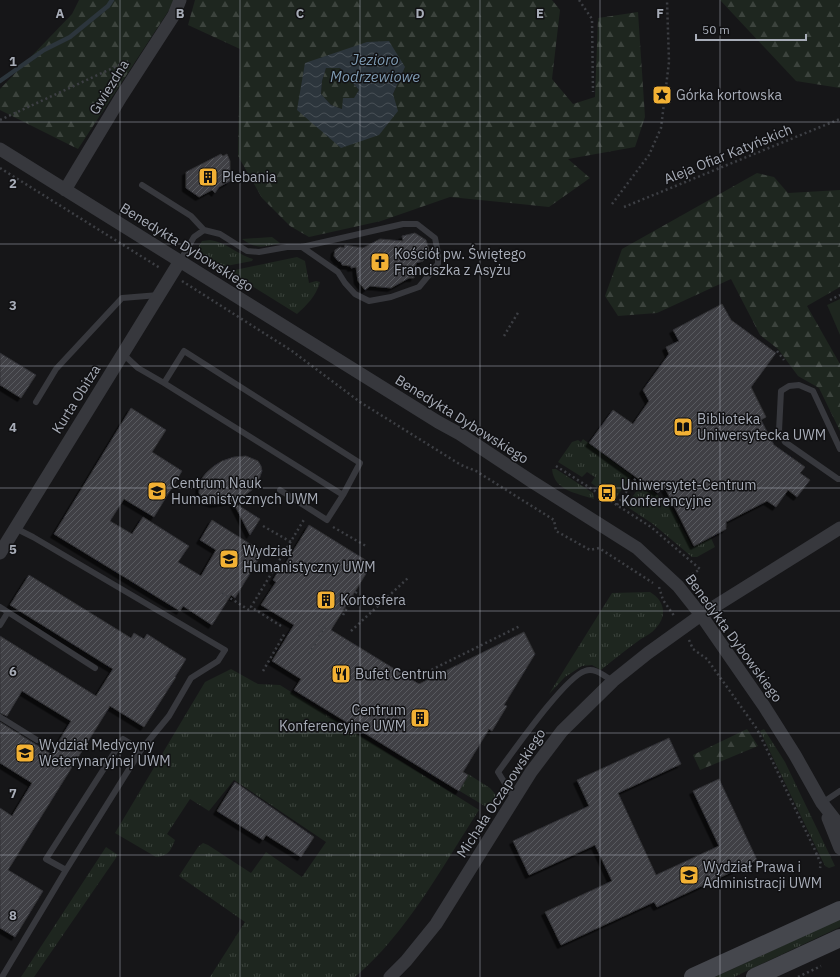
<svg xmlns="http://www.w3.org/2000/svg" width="840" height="977" font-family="'IBM Plex Sans',sans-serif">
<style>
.grass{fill:url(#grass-tufts)}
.forest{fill:url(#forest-firs);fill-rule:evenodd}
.garden{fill:#1e261f}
.water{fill:url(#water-waves);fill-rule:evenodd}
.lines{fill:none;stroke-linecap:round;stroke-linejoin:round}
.stream{stroke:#2c353c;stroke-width:4.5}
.building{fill:url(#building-hatch);stroke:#303034;filter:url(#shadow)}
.path{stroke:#3d3f44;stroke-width:2.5;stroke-dasharray:2 3;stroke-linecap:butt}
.service{stroke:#37383d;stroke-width:6}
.minor{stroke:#37383d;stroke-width:13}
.secondary{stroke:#45474d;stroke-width:18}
.grid{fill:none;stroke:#a8adb8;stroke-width:1;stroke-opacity:0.55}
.labels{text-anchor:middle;stroke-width:3;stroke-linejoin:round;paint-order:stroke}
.street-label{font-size:14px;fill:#a8adb8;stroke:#111113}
.poi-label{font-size:14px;fill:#a8adb8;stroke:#111113;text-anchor:start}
.water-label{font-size:15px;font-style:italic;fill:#7f9bb3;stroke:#111113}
.grid-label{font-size:13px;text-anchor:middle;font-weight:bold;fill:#a8adb8;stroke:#111113;stroke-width:3;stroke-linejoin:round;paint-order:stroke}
</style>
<defs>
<pattern id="grass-tufts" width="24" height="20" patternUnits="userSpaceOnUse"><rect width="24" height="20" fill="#1e261f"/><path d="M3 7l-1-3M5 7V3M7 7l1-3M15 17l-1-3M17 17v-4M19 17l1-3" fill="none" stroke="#3c433d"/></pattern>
<pattern id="forest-firs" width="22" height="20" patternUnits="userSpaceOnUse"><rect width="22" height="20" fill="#1e261f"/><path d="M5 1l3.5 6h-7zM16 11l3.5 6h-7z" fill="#3c433d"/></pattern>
<pattern id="water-waves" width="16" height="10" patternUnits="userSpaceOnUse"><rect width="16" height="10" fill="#2c353c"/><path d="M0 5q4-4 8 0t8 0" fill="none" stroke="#485056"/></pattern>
<pattern id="building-hatch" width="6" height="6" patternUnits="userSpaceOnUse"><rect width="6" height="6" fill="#404145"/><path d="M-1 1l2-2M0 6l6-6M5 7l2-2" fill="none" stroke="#595a5e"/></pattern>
<filter id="shadow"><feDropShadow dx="-3.5" dy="3.5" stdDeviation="0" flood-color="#0009"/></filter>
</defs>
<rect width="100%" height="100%" fill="#161618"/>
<path class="grass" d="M272,237L280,243C262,247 258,250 242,239Z
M210,240C226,242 238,255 253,259L252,261L221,267L196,251L202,241Z
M297,257L305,261L309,283L316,281L320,282C316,296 307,305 297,314L233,274L235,270Z
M583,439L632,476L615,499L612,497L614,494L603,487L601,490L591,483L595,477L587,472L582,477L558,462L572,442L578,440L581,442Z
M552,469H556L593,493L594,499C577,493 554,491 552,469Z
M642,483L670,505L692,547L711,538L715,547L697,557H692L653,524L626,506Z
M650,592C664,600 668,615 656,628C652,633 646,636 641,639C627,649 614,659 601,670L592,665L582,666L565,677L549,694L612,593Z
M231,669L258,684L280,685L479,810C442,867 407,933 355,977H210L245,922L179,876L198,847L203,843L208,845L251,873L266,852L302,877L326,842L234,780L209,811L190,799L167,834L175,840C170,852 169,855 156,857L115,833L205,682Z
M764,729L785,762L835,866L829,868L825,866L760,731Z
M468,774L490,788L497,796L488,808L458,790Z
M106,847L118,855L34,977H21Z
M840,919V927L734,977H715Z"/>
<path class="forest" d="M79,0H174L173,4L78,149L0,110V89L72,14Z
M195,0H552L560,10L552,79L573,104L595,97L598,18L638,12L645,117L635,147L568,159L590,178L549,207L450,197L381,221L309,237L290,226L262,198L238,156L240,49L188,25ZM305,63L405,67L393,94L341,148Z
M720,0H840V88L796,81Z
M326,68H340L359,90L354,99L342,109L331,105L321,94L322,81Z
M757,173L774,177L788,193L840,190V287L807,306L840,364V431L819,388L798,376L778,349L760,335L731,279L657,313L618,316L605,296L622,249Z
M747,729L758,746L700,770L693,755Z"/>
<path class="garden" d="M840,299V335L827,305Z"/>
<path class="water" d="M389,41L405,67L393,94L398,111L379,135L341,148L297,110L305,63L367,42ZM326,68H340L359,90L354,98H343L342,109L331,105L321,94L322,81Z"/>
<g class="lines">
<path class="stream" d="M0,81L44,50L70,37L108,6L112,0"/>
</g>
<path class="building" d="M221,154L223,156L227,154L230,161V181L219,187L215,193L212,190L199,197L186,188V172Z
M415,233L426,240L430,253L425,255L423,261L416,263L414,278H409L391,288L370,286L365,290L358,281L356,267L351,268V266L342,265L341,262L338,261L334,256L335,250L340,247L344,248L345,245L363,248L380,239L403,241L402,236Z
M722,304L731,320L776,353L751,387L766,417L761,420L774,445L805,467L800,473L810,480L797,497L788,490L776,507L767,501L726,522V529L694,546L664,486L658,493L589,443L613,410L633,424L649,401L643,390L669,354L666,347L679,341L673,330Z
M0,353L36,375L21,398L0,385Z
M131,408L166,430L152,452L182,471L154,517L124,499L110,521L132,534L143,517L189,546L178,562L201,576L216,550L200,540L212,520L263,552L235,598L231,595L212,625L183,606L180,611L54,534Z
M234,457L246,456L258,461L261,466L262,471L258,482L252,490L238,500L214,504L205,501L199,493L200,481L206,473L214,466L222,461Z
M233,502L260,519L250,535Z
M309,525L372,564L331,630L419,684L524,632L535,654L504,705L507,706L492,731L489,729L463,772L468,775L459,791L294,690L301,679L272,661L294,625L261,605L276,582L273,580L282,565L284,566Z
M29,575L131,638L134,633L144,639L147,634L186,659L175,677H176L144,727L110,706L8,870L43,891L15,937L0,928V808L12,816L32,783L0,763V722L51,754L71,721L22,691L7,716L0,713V636L96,696L113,669L10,605Z
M669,738L681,764L618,793L656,875L719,846L693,791L719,779L757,860L657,907L654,902L561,945L545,912L612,881L595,845L529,875L513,841L589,806L577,780Z
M235,782L314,837L301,857L266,835L263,840L217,811Z"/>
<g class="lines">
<path class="path" d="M579,0L592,19L593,92
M0,120L128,61
M0,168L160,268
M612,204L649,155L661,128L669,62L667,0
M624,207L840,119
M182,281L292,351L360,402L461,465L476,471L554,520L556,531L590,550L599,548L653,583
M830,300L840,295
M504,336L519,311
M777,351L784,360
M556,466L651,527L700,569L687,578
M617,505L638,475
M263,526L291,542
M333,527L366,546
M659,587L663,600L675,617
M222,593L249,610
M343,615L358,589
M281,626L251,607L305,518
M351,631L408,578
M689,640L693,649L707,659L757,729L814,848L821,864L820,868
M309,654L325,627
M263,671L285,633
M427,672L520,626
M798,977L821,966"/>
<path class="service" d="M142,185L191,216L204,230
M180,261L194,237L204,230L220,234L247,251L259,252L287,247H302L403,224H417L435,238L438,253V264L419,287L391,297L369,301L355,294L345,283L338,272L302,247
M123,354L138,368L164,383L343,495L360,463L184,351L164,383
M36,402L56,369L122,298L159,295
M840,449L813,391L799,385L789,386L781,391L779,431L785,442L838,479H840
M280,490L327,520L343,495
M0,607L95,668
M0,625L8,612
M0,717L37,740
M514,798L498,772C513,752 565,677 585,671C595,667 604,676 613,681
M822,803L840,791
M66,870L46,859L123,739L141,750
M2,977L66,870L141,750L169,716L191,678L218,661L225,650L33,537L15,528"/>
<path class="minor" d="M0,149L438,422L460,434L531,481L637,548L678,586L701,615L764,706L795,755L822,803L840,826
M65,190L121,97L174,15L180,0
M0,553L180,261
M828,818L840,848
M390,977L406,961L436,924L531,772L562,731L613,681L648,653L701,615L840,528"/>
<path class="secondary" d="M693,977L840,910
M755,977L840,938"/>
</g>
<path class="grid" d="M120,0V977M240,0V977M360,0V977M480,0V977M600,0V977M720,0V977M0,122H840M0,244H840M0,366H840M0,488H840M0,611H840M0,733H840M0,855H840"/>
<defs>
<g id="sight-square" transform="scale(1)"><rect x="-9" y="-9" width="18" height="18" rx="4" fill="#f2b134" stroke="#111113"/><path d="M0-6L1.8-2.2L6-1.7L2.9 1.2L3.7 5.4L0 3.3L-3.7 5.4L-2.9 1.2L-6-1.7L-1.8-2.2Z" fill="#111"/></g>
<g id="building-square" transform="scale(1)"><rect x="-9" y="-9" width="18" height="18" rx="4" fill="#f2b134" stroke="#111113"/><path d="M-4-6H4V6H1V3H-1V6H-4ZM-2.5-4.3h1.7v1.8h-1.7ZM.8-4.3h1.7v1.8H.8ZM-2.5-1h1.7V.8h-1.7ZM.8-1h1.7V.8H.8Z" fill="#111"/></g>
<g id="church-square" transform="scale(1)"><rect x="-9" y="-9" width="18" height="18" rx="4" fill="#f2b134" stroke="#111113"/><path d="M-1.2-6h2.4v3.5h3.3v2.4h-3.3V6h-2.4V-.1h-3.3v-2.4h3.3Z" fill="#111"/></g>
<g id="library-square" transform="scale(1)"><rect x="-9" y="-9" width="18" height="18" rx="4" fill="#f2b134" stroke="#111113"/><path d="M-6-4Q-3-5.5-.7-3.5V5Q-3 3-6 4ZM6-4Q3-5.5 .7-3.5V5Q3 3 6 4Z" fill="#111"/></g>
<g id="university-square" transform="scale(1)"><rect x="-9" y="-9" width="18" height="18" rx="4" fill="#f2b134" stroke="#111113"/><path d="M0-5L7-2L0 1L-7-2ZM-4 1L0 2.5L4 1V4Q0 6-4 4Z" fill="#111"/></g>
<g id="bus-square" transform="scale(1)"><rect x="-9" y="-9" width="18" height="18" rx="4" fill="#f2b134" stroke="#111113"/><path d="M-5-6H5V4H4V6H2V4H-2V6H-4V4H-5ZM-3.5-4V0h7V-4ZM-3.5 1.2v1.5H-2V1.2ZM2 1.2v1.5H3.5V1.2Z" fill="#111"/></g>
<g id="restaurant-square" transform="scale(1)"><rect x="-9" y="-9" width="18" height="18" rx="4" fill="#f2b134" stroke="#111113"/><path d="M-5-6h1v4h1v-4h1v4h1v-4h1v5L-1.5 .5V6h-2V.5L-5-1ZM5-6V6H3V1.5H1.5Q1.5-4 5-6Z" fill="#111"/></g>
</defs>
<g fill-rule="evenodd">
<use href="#sight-square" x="662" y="95"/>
<use href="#building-square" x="208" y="177"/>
<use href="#church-square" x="380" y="262"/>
<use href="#library-square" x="683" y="427"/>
<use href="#university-square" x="157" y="491"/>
<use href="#bus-square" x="607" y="493"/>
<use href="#university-square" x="229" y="559"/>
<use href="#building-square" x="326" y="600"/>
<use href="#restaurant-square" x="341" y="674"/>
<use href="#building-square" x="420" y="718"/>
<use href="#university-square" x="25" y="753"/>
<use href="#university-square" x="689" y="875"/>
</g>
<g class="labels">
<g class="street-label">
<text transform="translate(109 87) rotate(-58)" y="5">Gwiezdna</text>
<text transform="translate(728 154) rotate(-22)" y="5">Aleja Ofiar Katyńskich</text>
<text transform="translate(187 247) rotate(32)" y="5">Benedykta Dybowskiego</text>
<text transform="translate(76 399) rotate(-58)" y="5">Kurta Obitza</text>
<text transform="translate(462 419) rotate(32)" y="5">Benedykta Dybowskiego</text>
<text transform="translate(734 638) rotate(54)" y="5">Benedykta Dybowskiego</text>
<text transform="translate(501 793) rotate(-57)" y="5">Michała Oczapowskiego</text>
</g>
<g class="poi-label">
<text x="676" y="100">Górka kortowska</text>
<text x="222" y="182">Plebania</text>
<text x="394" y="259">Kościół pw. Świętego<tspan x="394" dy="16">Franciszka z Asyżu</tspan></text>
<text x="697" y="424">Biblioteka<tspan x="697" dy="16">Uniwersytecka UWM</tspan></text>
<text x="171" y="488">Centrum Nauk<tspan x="171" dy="16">Humanistycznych UWM</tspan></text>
<text x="621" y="490">Uniwersytet-Centrum<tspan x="621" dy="16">Konferencyjne</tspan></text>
<text x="243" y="556">Wydział<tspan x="243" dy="16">Humanistyczny UWM</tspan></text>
<text x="340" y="605">Kortosfera</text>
<text x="355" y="679">Bufet Centrum</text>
<text x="406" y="715" text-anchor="end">Centrum<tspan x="406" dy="16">Konferencyjne UWM</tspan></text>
<text x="39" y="750">Wydział Medycyny<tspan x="39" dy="16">Weterynaryjnej UWM</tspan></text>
<text x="703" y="872">Wydział Prawa i<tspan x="703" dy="16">Administracji UWM</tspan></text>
</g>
<g class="water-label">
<text x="375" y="65">Jezioro<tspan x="375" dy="17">Modrzewiowe</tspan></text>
</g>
</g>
<g class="grid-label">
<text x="60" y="18">A</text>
<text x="180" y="18">B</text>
<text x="300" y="18">C</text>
<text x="420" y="18">D</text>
<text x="540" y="18">E</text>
<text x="660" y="18">F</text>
<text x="13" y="66">1</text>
<text x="13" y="188">2</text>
<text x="13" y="310">3</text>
<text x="13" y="432">4</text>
<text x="13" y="554">5</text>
<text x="13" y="676">6</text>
<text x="13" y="798">7</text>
<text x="13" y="920">8</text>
</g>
<path d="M696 34v6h110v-6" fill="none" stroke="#a8adb8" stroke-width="2"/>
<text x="702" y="34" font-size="12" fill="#a8adb8" stroke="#111113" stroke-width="3" paint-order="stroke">50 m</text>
</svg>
